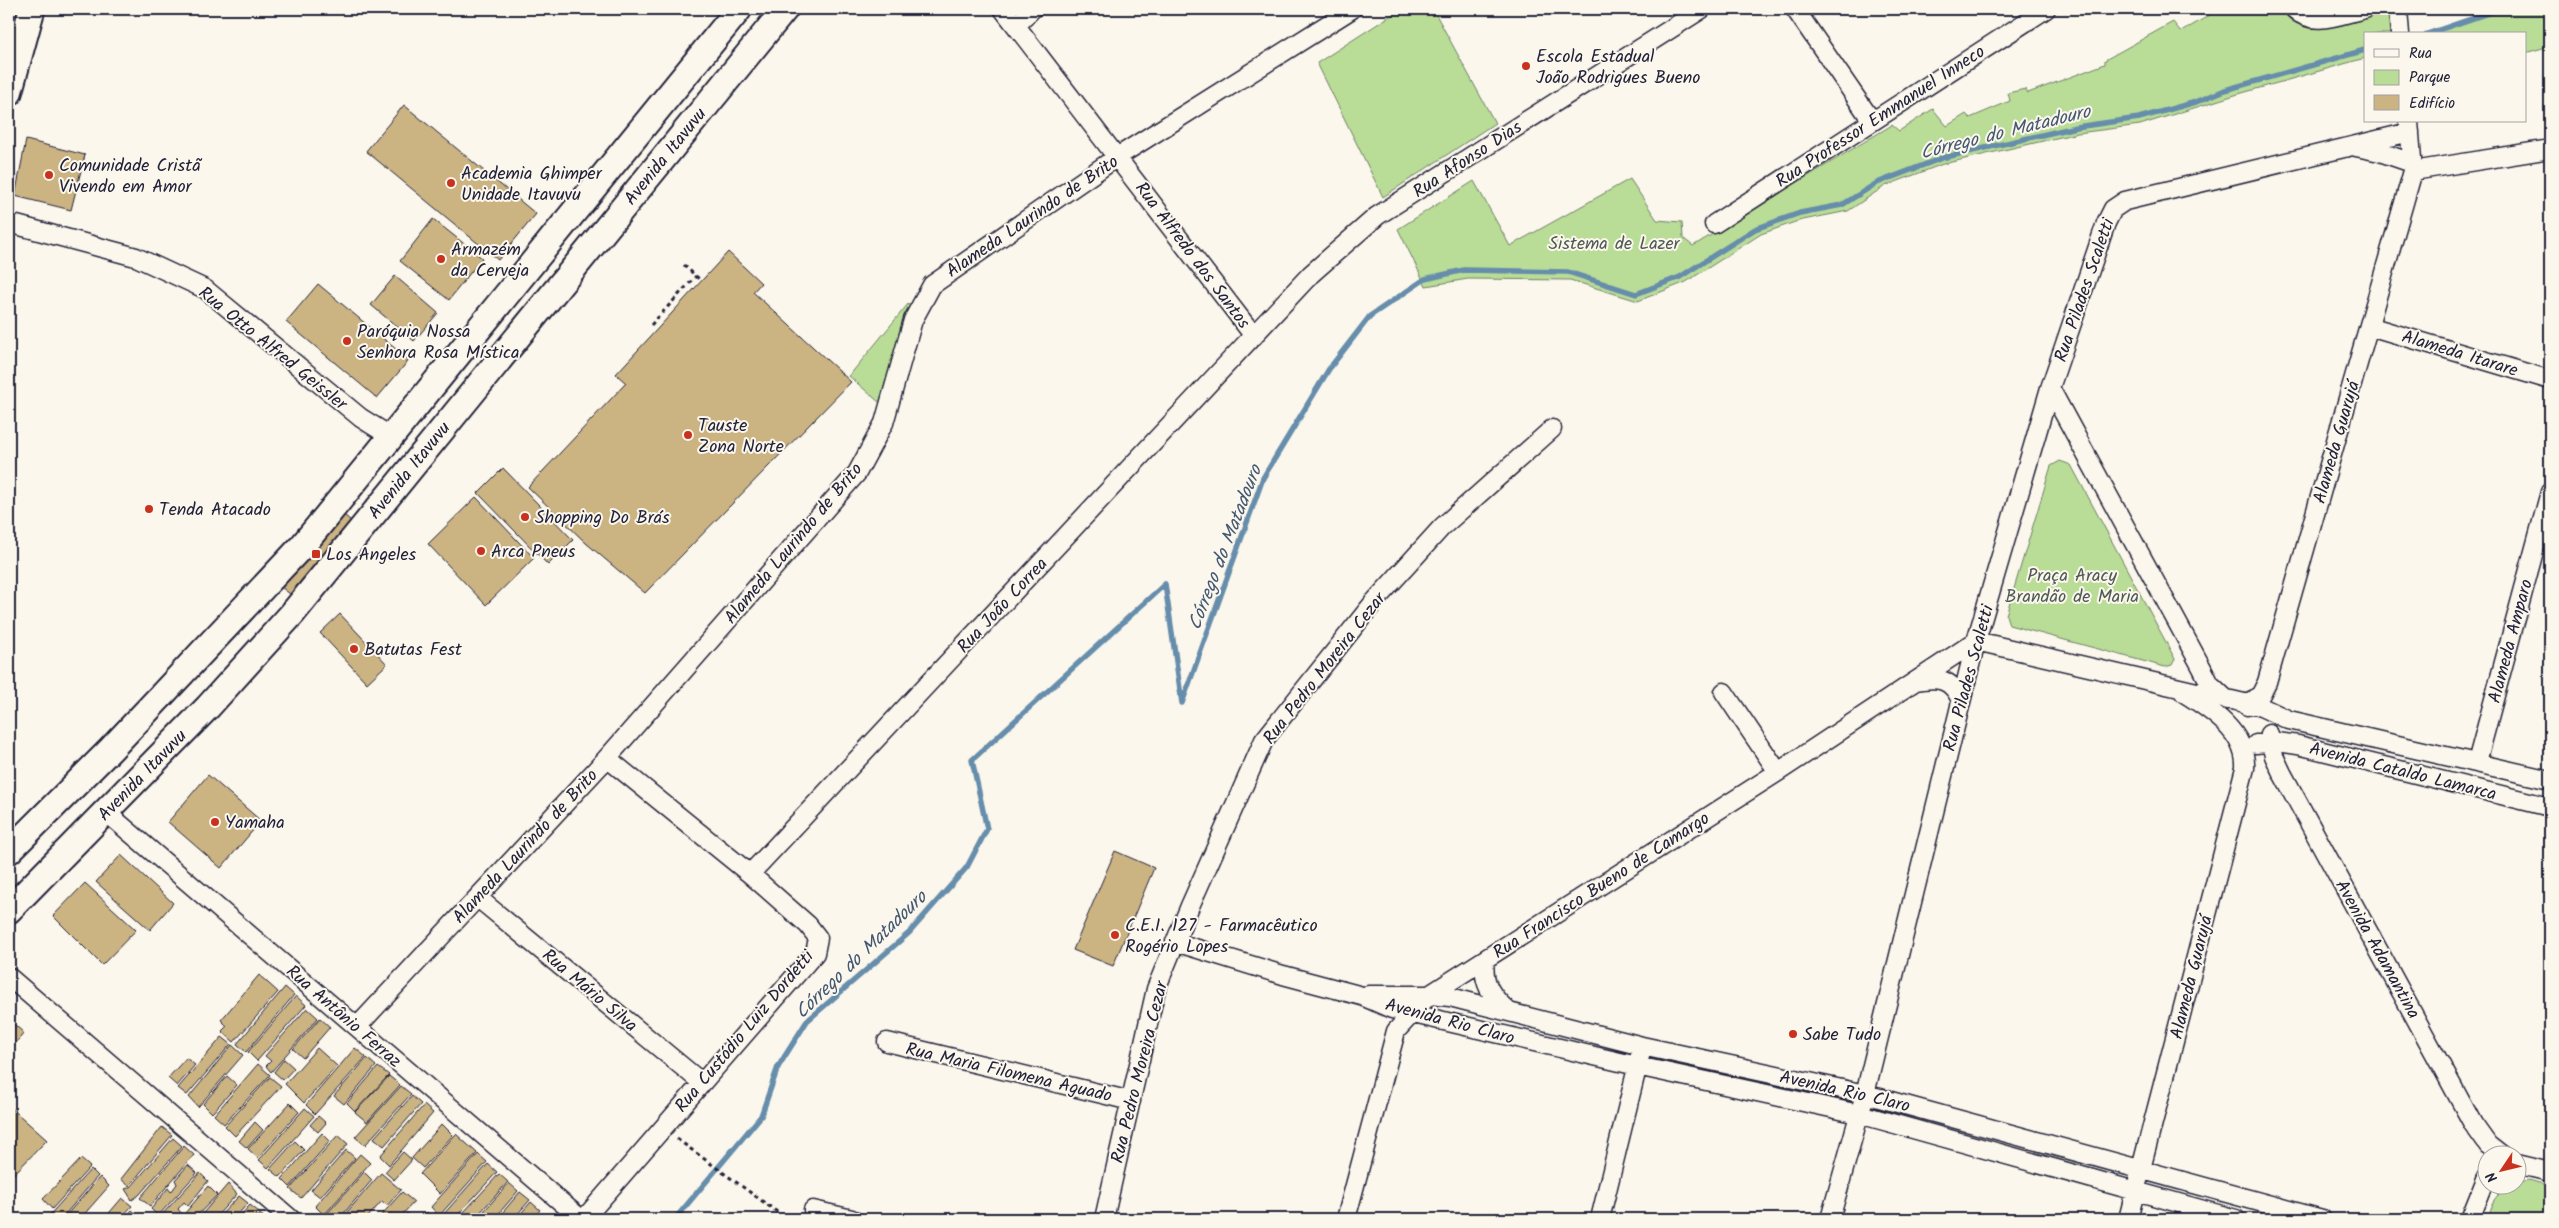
<svg xmlns="http://www.w3.org/2000/svg" width="2559" height="1228" font-family="Kalam,sans-serif">
<style>
.green{fill:#b9dc96;stroke:#6e7f68}
.lines{fill:none;stroke-linecap:round;stroke-linejoin:round}
.stream{stroke:#668dab;stroke-width:5.5}
.building{fill:#cbb382;stroke:#22223b}
.street-casing{stroke:#22223b;stroke-width:21}
.secondary-casing{stroke:#22223b;stroke-width:29}
.path{stroke:#22223b;stroke-width:3;stroke-dasharray:4 4;stroke-linecap:butt}
.street{stroke:#fbf7ec;stroke-width:18}
.secondary{stroke:#fbf7ec;stroke-width:25}
.poi-dot{fill:#c8321e;stroke:#fbf7ec;stroke-width:2}
.labels{text-anchor:middle;stroke-width:4;stroke-linejoin:round;paint-order:stroke}
.poi-label{font-size:18px;fill:#22223b;stroke:#fbf7ec;text-anchor:start}
.street-label{font-size:18px;fill:#22223b;stroke:#fbf7ec}
.park-label{font-size:18px;fill:#4f5a56;stroke:#fbf7ec}
.water-label{font-size:19px;font-style:italic;fill:#445873;stroke:#fbf7ec}
</style>
<rect width="100%" height="100%" fill="#fbf7ec"/>
<filter id="ink" filterUnits="userSpaceOnUse"><feTurbulence type="fractalNoise" baseFrequency=".02" numOctaves="2"/><feDisplacementMap in="SourceGraphic" scale="10" xChannelSelector="R" yChannelSelector="G"/><feConvolveMatrix kernelMatrix="1 2 1 2 8 2 1 2 1" color-interpolation-filters="sRGB"/></filter>
<g filter="url(#ink)">
<path class="green" d="M1401,9H1433L1495,123L1383,197L1317,63Z
M2220,9H2285C2289,15 2295,23 2303,25C2317,29 2368,16 2386,13L2391,16L2394,34H2365V58L2235,95L2140,125L2078,133L1943,164L1885,186L1848,211L1798,221L1761,234L1686,282L1638,301L1570,280L1468,279L1426,286L1398,229L1474,181L1510,246L1630,179L1657,220L1682,222L1683,238L1693,246L1892,125L1899,131L1933,109L1947,126L1966,114L1970,118L2010,101L2008,93L2025,89L2028,93L2105,64V60L2173,22L2181,32Z
M2498,9H2550V46L2525,53V34H2426Z
M913,303L880,403L849,376L908,304Z
M2060,461L2071,465L2175,659L2172,665L2165,667L2009,625L2006,615L2051,466Z
M2529,1180L2550,1186V1219H2488L2494,1200L2503,1189L2516,1186L2517,1182Z"/>
<g class="lines">
<path class="stream" d="M2427,34L2500,9
M675,1219L761,1116L778,1067L807,1021L909,933L967,867L987,829L972,760L1165,584L1182,703L1263,478L1329,369L1370,316L1425,279L1464,270L1568,272L1636,294L1680,277L1755,229L1800,213L1842,205L1877,183L1942,158L2076,127L2139,118L2196,102L2225,90L2365,50"/>
</g>
<path class="building" d="M404,105L536,214L498,260L366,151Z
M26,140L85,155L71,210L15,196Z
M433,219L482,258L449,300L400,261Z
M728,252L761,283L753,292L851,382L645,593L586,543L528,487L626,383L616,374Z
M395,276L438,313L414,341L371,305Z
M318,284L409,360L377,398L286,322Z
M503,468L573,540L548,565L478,493Z
M476,497L534,558L486,605L428,544Z
M343,514L351,521L290,594L281,587Z
M340,614L387,664L367,683L320,633Z
M208,775L261,821L221,868L168,822Z
M1115,851L1154,868L1113,966L1073,950Z
M121,855L173,903L150,930L96,882Z
M85,883L136,930L102,965L53,916Z
M259,975L278,992L234,1042L222,1031L227,1026L221,1020Z
M285,987L294,995L246,1052L237,1044Z
M296,996L306,1005L257,1061L248,1052Z
M307,1008L318,1018L271,1072L266,1066L271,1061L265,1056Z
M320,1018L330,1027L303,1058L293,1049Z
M9,1020L24,1033L9,1051Z
M222,1037L231,1044L187,1095L178,1088Z
M232,1045L243,1055L198,1107L189,1097Z
M317,1048L337,1066L304,1103L285,1084Z
M355,1048L366,1057L315,1114L306,1105Z
M186,1058L195,1065L177,1086L168,1078Z
M367,1058L376,1066L344,1104L334,1096Z
M284,1059L294,1068L283,1080L274,1072Z
M258,1064L270,1075L224,1124L214,1115Z
M378,1067L389,1075L355,1111L347,1103Z
M227,1076L237,1085L212,1113L203,1104Z
M389,1076L400,1085L367,1122L355,1112Z
M270,1077L281,1086L235,1136L225,1126Z
M401,1086L411,1094L365,1145L355,1137Z
M412,1096L421,1104L384,1146L374,1138Z
M290,1103L299,1112L258,1158L248,1149Z
M424,1105L433,1113L389,1165L380,1156Z
M9,1106L47,1140L9,1179Z
M305,1108L314,1116L268,1168L259,1160Z
M318,1116L326,1123L318,1132L310,1125Z
M255,1122L263,1130L247,1148L239,1141Z
M442,1124L453,1135L423,1168L412,1158Z
M162,1127L172,1135L129,1186L121,1179Z
M322,1133L330,1141L290,1187L282,1179Z
M456,1134L477,1153L440,1194L420,1174Z
M338,1135L348,1144L301,1198L290,1189Z
M173,1138L182,1146L139,1195L132,1200L125,1189L131,1187Z
M295,1141L304,1150L280,1177L270,1169Z
M184,1146L194,1155L150,1206L140,1198Z
M346,1150L355,1158L320,1197L311,1190Z
M403,1152L412,1160L394,1180L385,1172Z
M360,1154L370,1163L324,1215L315,1206Z
M478,1154L487,1162L439,1216L431,1207Z
M81,1159L90,1167L52,1209L43,1199Z
M488,1164L497,1172L454,1219H447L443,1215Z
M188,1165L197,1173L158,1216L151,1209L168,1188L171,1192L177,1184L175,1180Z
M91,1169L98,1176L61,1219H46Z
M364,1172L372,1180L339,1219H328L325,1216Z
M200,1173L208,1181L188,1206L184,1202L178,1209L182,1214L177,1219L159,1218Z
M381,1173L401,1190L387,1206L382,1201L368,1217L370,1219H341Z
M499,1174L508,1182L474,1219H470L463,1213Z
M100,1177L109,1186L80,1219H63Z
M509,1183L518,1191L494,1219H477Z
M228,1184L237,1194L214,1219H198Z
M208,1186L217,1195L194,1219H180Z
M402,1192L414,1202L398,1219H378Z
M520,1192L530,1200L513,1219H497Z
M239,1196L248,1203L234,1219H217Z
M122,1198L132,1206L120,1219H104Z
M531,1202L540,1210L532,1219H516Z
M250,1205L259,1212L252,1219H237Z
M132,1210L141,1218L140,1219H124Z
M427,1212L434,1219H421Z
M407,1213L413,1219H401Z
M260,1214L266,1219H256Z
M538,1214L544,1219H534Z"/>
<g class="lines">
<g class="street-casing">
<path id="street" d="M1003,9L1254,336
M1795,9L1872,121
M2294,9C2313,28 2341,14 2365,9
M2398,9L2400,34
M1016,26L1032,9
M2356,147L2380,152L2412,163
M2413,171L2550,149
M9,223L136,257L205,289L361,418L390,436
M1714,224L2046,9
M2369,326L2550,380
M2050,388L2202,668L2210,684L2227,700
M1916,681C1938,677 1951,678 1961,700
M1724,692L1778,772
M2247,706L2261,694L2267,682L2413,171L2409,122
M2259,706L2289,720L2550,780
M2269,734L2274,756L2282,773L2473,1124L2488,1145L2502,1156
M2256,744L2277,742L2298,745L2550,807
M2477,762L2550,492
M106,812L581,1219
M750,874L1311,274L1377,216L1702,9
M478,898L701,1082
M1175,942L1283,975L1362,996L1392,1009L1637,1066L1859,1114L2236,1219
M1485,960C1482,983 1491,996 1508,1011
M9,977L291,1219
M1368,995H1429L1450,997L1642,1046L1865,1094L2322,1219
M357,1027L607,758L857,473L884,423L913,320L932,285L1117,157L1352,9
M887,1042L1131,1101
M2516,1164L2550,1172
M813,1210L852,1219
M584,1219L815,953L818,938L808,925L750,874L607,758
M1104,1219L1156,989L1190,906L1264,740L1374,602L1442,527L1552,429
M1346,1219L1396,1031L1429,995L1778,772L1976,641L2253,705
M1600,1219L1640,1056
M1830,1219L1865,1094L1976,641L2050,388L2106,223L2113,209L2125,201L2410,132
M2128,1219L2245,768C2247,733 2210,709 2184,693
M2470,1219L2486,1179"/>
</g>
<g class="secondary-casing">
<path id="secondary" d="M9,93L32,9
M9,851L110,750L303,545L739,9
M9,910L208,707L292,614L785,9"/>
</g>
<path class="path" d="M684,265L701,281
M651,325L696,276
M677,1139L784,1217L797,1219"/>
<use href="#street" class="street"/>
<use href="#secondary" class="secondary"/>
</g>
</g>
<g class="poi-dot">
<circle cx="1526" cy="66" r="5"/>
<circle cx="49" cy="175" r="5"/>
<circle cx="451" cy="183" r="5"/>
<circle cx="441" cy="259" r="5"/>
<circle cx="347" cy="341" r="5"/>
<circle cx="688" cy="435" r="5"/>
<circle cx="149" cy="509" r="5"/>
<circle cx="525" cy="517" r="5"/>
<circle cx="481" cy="551" r="5"/>
<rect x="311" y="549" width="10" height="10" rx="2.5"/>
<circle cx="354" cy="649" r="5"/>
<circle cx="215" cy="822" r="5"/>
<circle cx="1115" cy="935" r="5"/>
<circle cx="1793" cy="1034" r="5"/>
</g>
<g class="labels">
<g class="poi-label">
<text x="1536" y="62">Escola Estadual<tspan x="1536" dy="21">João Rodrigues Bueno</tspan></text>
<text x="59" y="171">Comunidade Cristã<tspan x="59" dy="21">Vivendo em Amor</tspan></text>
<text x="461" y="179">Academia Ghimper<tspan x="461" dy="21">Unidade Itavuvu</tspan></text>
<text x="451" y="255">Armazém<tspan x="451" dy="21">da Cerveja</tspan></text>
<text x="357" y="337">Paróquia Nossa<tspan x="357" dy="21">Senhora Rosa Mística</tspan></text>
<text x="698" y="431">Tauste<tspan x="698" dy="21">Zona Norte</tspan></text>
<text x="159" y="515">Tenda Atacado</text>
<text x="535" y="523">Shopping Do Brás</text>
<text x="491" y="557">Arca Pneus</text>
<text x="326" y="560">Los Angeles</text>
<text x="364" y="655">Batutas Fest</text>
<text x="225" y="828">Yamaha</text>
<text x="1125" y="931">C.E.I. 127 - Farmacêutico<tspan x="1125" dy="21">Rogério Lopes</tspan></text>
<text x="1803" y="1040">Sabe Tudo</text>
</g>
<g class="street-label">
<text transform="translate(1880 116) rotate(-33)" y="6">Rua Professor Emmanuel Inneco</text>
<text transform="translate(665 156) rotate(-51)" y="6">Avenida Itavuvu</text>
<text transform="translate(1467 159) rotate(-33)" y="6">Rua Afonso Dias</text>
<text transform="translate(1032 216) rotate(-34)" y="6">Alameda Laurindo de Brito</text>
<text transform="translate(1193 255) rotate(53)" y="6">Rua Alfredo dos Santos</text>
<text transform="translate(2084 290) rotate(-71)" y="6">Rua Pilades Scaletti</text>
<text transform="translate(273 348) rotate(39)" y="6">Rua Otto Alfred Geissler</text>
<text transform="translate(2460 353) rotate(17)" y="6">Alameda Itarare</text>
<text transform="translate(2336 442) rotate(-74)" y="6">Alameda Guarujá</text>
<text transform="translate(409 470) rotate(-51)" y="6">Avenida Itavuvu</text>
<text transform="translate(793 543) rotate(-50)" y="6">Alameda Laurindo de Brito</text>
<text transform="translate(1002 605) rotate(-47)" y="6">Rua João Correa</text>
<text transform="translate(2510 641) rotate(-75)" y="6">Alameda Amparo</text>
<text transform="translate(1324 668) rotate(-52)" y="6">Rua Pedro Moreira Cezar</text>
<text transform="translate(1968 678) rotate(-75)" y="6">Rua Pilades Scaletti</text>
<text transform="translate(2403 771) rotate(14)" y="6">Avenida Cataldo Lamarca</text>
<text transform="translate(142 775) rotate(-46)" y="6">Avenida Itavuvu</text>
<text transform="translate(525 846) rotate(-47)" y="6">Alameda Laurindo de Brito</text>
<text transform="translate(1601 885) rotate(-33)" y="6">Rua Francisco Bueno de Camargo</text>
<text transform="translate(2378 949) rotate(61)" y="6">Avenida Adamantina</text>
<text transform="translate(2191 977) rotate(-76)" y="6">Alameda Guarujá</text>
<text transform="translate(590 990) rotate(40)" y="6">Rua Mário Silva</text>
<text transform="translate(344 1016) rotate(41)" y="6">Rua Antônio Ferraz</text>
<text transform="translate(1450 1021) rotate(15)" y="6">Avenida Rio Claro</text>
<text transform="translate(744 1031) rotate(-50)" y="6">Rua Custódio Luiz Dordetti</text>
<text transform="translate(1009 1072) rotate(13)" y="6">Rua Maria Filomena Aguado</text>
<text transform="translate(1139 1072) rotate(-76)" y="6">Rua Pedro Moreira Cezar</text>
<text transform="translate(1845 1091) rotate(13)" y="6">Avenida Rio Claro</text>
</g>
<g class="park-label">
<text x="1614" y="249">Sistema de Lazer</text>
<text x="2072" y="581">Praça Aracy<tspan x="2072" dy="21">Brandão de Maria</tspan></text>
</g>
<g class="water-label">
<text transform="translate(2005 131) rotate(-14)" y="7">Córrego do Matadouro</text>
<text transform="translate(1224 547) rotate(-69)" y="7">Córrego do Matadouro</text>
<text transform="translate(860 954) rotate(-44)" y="7">Córrego do Matadouro</text>
</g>
</g>
<rect width="2559" height="1228" fill="none" stroke="#fbf7ec" stroke-width="30"/>
<rect x="15" y="15" width="2529" height="1198" fill="none" stroke="#22223b" stroke-width="2" filter="url(#ink)"/>
<rect x="2364" y="32" width="162" height="90" fill="#fbf7ec" stroke="#a4a2a5"/>
<rect x="2374" y="49" width="25" height="8" fill="#fbf7ec" stroke="#a4a2a5"/>
<text x="2409" y="58" font-size="15" fill="#22223b">Rua</text>
<rect x="2374" y="70" width="25" height="15" fill="#b9dc96" stroke="#a4a2a5"/>
<text x="2409" y="82" font-size="15" fill="#22223b">Parque</text>
<rect x="2374" y="95" width="25" height="15" fill="#cbb382" stroke="#a4a2a5"/>
<text x="2409" y="108" font-size="15" fill="#22223b">Edifício</text>
<g transform="translate(2502 1170) rotate(235)"><circle r="24" fill="#fbf7ec" stroke="#a4a2a5"/>
<path d="M0-4L9 19L0 12L-9 19Z" fill="#c8321e"/>
<text y="-8" font-size="14" font-weight="bold" text-anchor="middle" fill="#22223b">N</text>
</g>
</svg>
